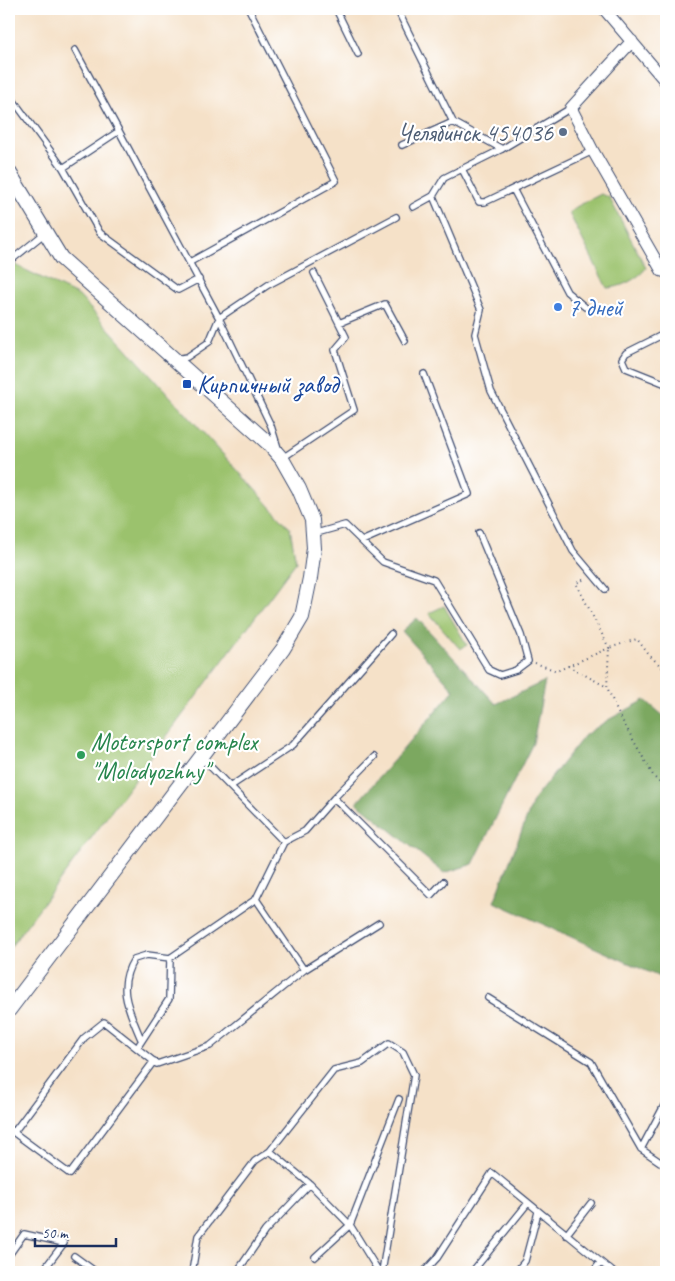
<svg xmlns="http://www.w3.org/2000/svg" width="675" height="1281" font-family="Caveat,sans-serif">
<style>
.green{fill:#9bc26d;stroke:#5b7866}
.forest{fill:#7ca860;stroke:#4c6c5f}
.lines{fill:none;stroke-linecap:round;stroke-linejoin:round}
.service-casing{stroke:#3c4a6e;stroke-width:8}
.minor-casing{stroke:#3c4a6e;stroke-width:13}
.tertiary-casing{stroke:#3c4a6e;stroke-width:16}
.path{stroke:#3c4a6e;stroke-width:2;stroke-dasharray:1 4;stroke-linecap:butt}
.service{stroke:#fff;stroke-width:5.5}
.minor{stroke:#fff;stroke-width:11}
.tertiary{stroke:#fff;stroke-width:14}
.service-dot{fill:#5c6f8a;stroke:#fff;stroke-width:2}
.shop-dot{fill:#3f7fe0;stroke:#fff;stroke-width:2}
.transit-dot{fill:#1a4fb4;stroke:#fff;stroke-width:2}
.leisure-dot{fill:#2e9e5b;stroke:#fff;stroke-width:2}
.labels{text-anchor:middle;stroke-width:4.5;stroke-linejoin:round;paint-order:stroke}
.service-label{font-size:25px;fill:#4e5e75;stroke:#fff;text-anchor:end}
.shop-label{font-size:25px;fill:#366cbe;stroke:#fff;text-anchor:start}
.transit-label{font-size:25px;fill:#164399;stroke:#fff;text-anchor:start}
.leisure-label{font-size:25px;fill:#27864d;stroke:#fff;text-anchor:start}
</style>
<rect width="100%" height="100%" fill="#fff"/>
<filter id="ink" filterUnits="userSpaceOnUse"><feTurbulence type="fractalNoise" baseFrequency=".02" numOctaves="2"/><feDisplacementMap in="SourceGraphic" scale="10" xChannelSelector="R" yChannelSelector="G"/><feConvolveMatrix kernelMatrix="1 2 1 2 8 2 1 2 1" color-interpolation-filters="sRGB"/></filter>
<filter id="wash" filterUnits="userSpaceOnUse"><feTurbulence type="fractalNoise" baseFrequency=".0096" numOctaves="4" result="noise"/><feDisplacementMap in="SourceGraphic" scale="20" xChannelSelector="R" yChannelSelector="G"/><feGaussianBlur stdDeviation="1.12" result="paint"/><feColorMatrix in="noise" values="0 0 0 0 0 0 0 0 0 0 0 0 0 0 0 0 0 1.4 0 .05"/><feComposite in="paint" operator="in"/></filter>
<g filter="url(#wash)">
<rect width="100%" height="100%" fill="#f5e1c8"/>
<path class="green" d="M601,194L609,197L646,268C638,279 620,288 607,288L569,213L576,207Z
M9,262L79,296L290,528L296,562L9,949Z
M444,606L467,645L460,649L429,613Z"/>
<path class="forest" d="M417,618L496,704L545,681L533,743L473,864L444,873L357,803L454,690L402,631Z
M645,700L666,718V980L494,902L534,799L585,735L608,720Z"/>
</g>
<g filter="url(#ink)">
<g class="lines">
<g class="service-casing">
<path id="service" d="M336,9L358,54
M397,9L453,122
M75,50L119,131
M11,97L63,168L119,131L219,318L271,426L278,448
M571,108L502,149L444,178L433,196L481,310L475,334L491,391L573,551L605,589
M402,145L453,122L502,149
M63,168L100,233L178,290L199,279
M462,169L479,202H485L593,151
M513,189L567,292L585,307
M413,207L433,196
M9,262L45,233
M190,262L336,181L249,9
M339,323L385,304L405,341
M666,333L626,353L622,359L626,368L666,384
M176,359L187,357L209,342L219,318L268,285L396,217
M281,459L354,410L335,350L346,337L314,273
M313,534L345,525L383,562L434,580L489,670L500,675L516,670L528,661L521,635L479,533
M362,541L469,494L424,374
M231,786L293,745L391,634
M334,798L431,895L443,882
M284,842L305,831L334,798L374,757
M304,970L379,923
M488,998L591,1062L641,1149L666,1166
M141,1039C129,1010 116,988 134,959L147,955L170,958
M137,1048L169,999L170,958L256,899
M9,1129L70,1174L154,1061
M14,1132L84,1038L104,1022L157,1064L210,1046L304,970L256,899L284,842L201,757
M641,1149L666,1102
M270,1151L310,1184L350,1225L379,1272
M566,1235L591,1203
M9,1255L24,1234L64,1243L42,1272
M74,1256L96,1272
M315,1257L350,1225L399,1099
M192,1272L198,1236L255,1161L270,1151L334,1070L362,1063L389,1043L403,1052L414,1075L382,1272
M237,1272L265,1231L310,1184
M424,1272L437,1258L492,1173L613,1272
M472,1272L528,1203
M516,1272L525,1261L538,1212
M593,1272L600,1263"/>
</g>
<g class="minor-casing">
<path id="minor" d="M604,9L666,82
M632,41L571,108L593,151L662,271L666,272"/>
</g>
<g class="tertiary-casing">
<path id="tertiary" d="M9,172L61,258L268,443L282,459L299,489L312,520L314,548L310,578L302,617L283,649L9,1010"/>
</g>
<path class="path" d="M535,663L557,671L609,648L576,583L585,579
M568,666L607,687
M666,671L649,655L637,639L609,648L607,687L617,711L654,777L666,789"/>
<use href="#service" class="service"/>
<use href="#minor" class="minor"/>
<use href="#tertiary" class="tertiary"/>
</g>
</g>
<circle class="service-dot" cx="563" cy="132" r="5"/>
<circle class="shop-dot" cx="558" cy="307" r="5"/>
<rect class="transit-dot" x="182" y="379" width="10" height="10" rx="2.5"/>
<circle class="leisure-dot" cx="81" cy="755" r="5"/>
<g class="labels">
<g class="service-label">
<text x="553" y="141">Челябинск 454036</text>
</g>
<g class="shop-label">
<text x="568" y="316">7 дней</text>
</g>
<g class="transit-label">
<text x="197" y="393">Кирпичный завод</text>
</g>
<g class="leisure-label">
<text x="91" y="750">Motorsport complex<tspan x="91" dy="29">"Molodyozhny"</tspan></text>
</g>
</g>
<rect width="675" height="1281" fill="none" stroke="#fff" stroke-width="30"/>
<path d="M35 1238v8h81v-8" fill="none" stroke="#1b2f5e" stroke-width="2.5"/>
<text x="42" y="1238" font-size="15" fill="#1b2f5e" stroke="#ffffff" stroke-width="4" paint-order="stroke">50 m</text>
</svg>
